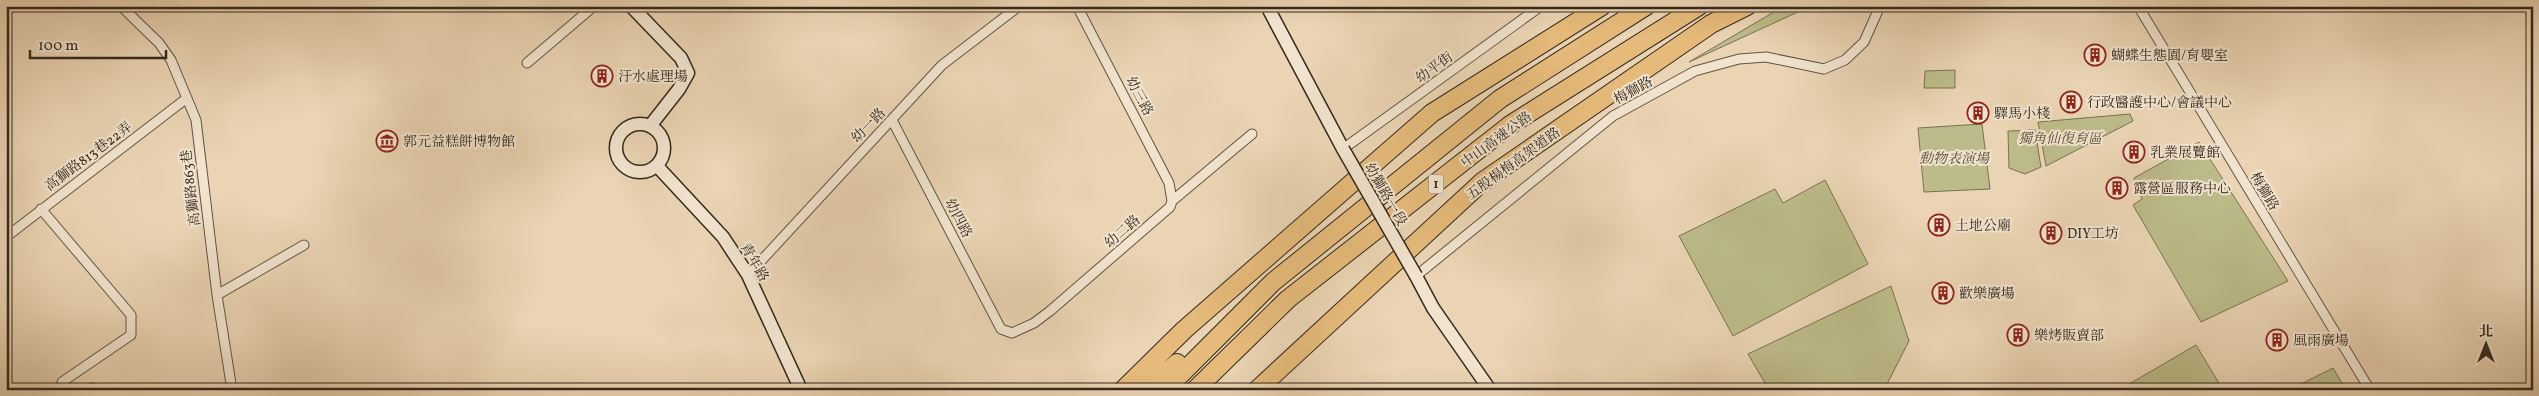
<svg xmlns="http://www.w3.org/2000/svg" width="2539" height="396" font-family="Vollkorn,'Noto Serif TC',serif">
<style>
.green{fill:#bcbb89;stroke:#787253}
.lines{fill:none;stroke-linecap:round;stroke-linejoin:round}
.street-casing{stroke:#625442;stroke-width:11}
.secondary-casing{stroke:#34291d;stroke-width:15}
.highway-casing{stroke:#34291d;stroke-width:20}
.street{stroke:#f1e3ce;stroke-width:9}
.secondary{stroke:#f1e3ce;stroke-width:12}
.highway{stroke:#e5ba7a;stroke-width:18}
.secondary-bridge-casing{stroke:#34291d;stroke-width:15;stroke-linecap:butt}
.secondary-bridge{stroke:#f1e3ce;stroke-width:12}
.labels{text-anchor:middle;stroke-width:4;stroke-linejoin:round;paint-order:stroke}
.shield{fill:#f1e3ce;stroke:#6d6152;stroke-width:1}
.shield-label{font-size:12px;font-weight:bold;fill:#34291d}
.poi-label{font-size:14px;fill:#34291d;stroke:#f1e3ce;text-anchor:start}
.street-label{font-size:14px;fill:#34291d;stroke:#f1e3ce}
.park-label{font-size:14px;font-style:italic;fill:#564e38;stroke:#f1e3ce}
</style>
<rect width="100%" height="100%" fill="#ead4b3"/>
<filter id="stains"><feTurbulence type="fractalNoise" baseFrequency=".004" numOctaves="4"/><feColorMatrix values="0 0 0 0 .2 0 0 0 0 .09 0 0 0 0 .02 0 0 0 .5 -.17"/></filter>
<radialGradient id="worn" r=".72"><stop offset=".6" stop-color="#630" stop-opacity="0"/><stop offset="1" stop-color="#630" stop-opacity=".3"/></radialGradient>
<path class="green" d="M1784,6H1811L1689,62Z
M1955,70V88H1924L1925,71Z
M2130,114L2133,121L2046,166L2038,122Z
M1982,124L1990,189L1924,192L1918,128Z
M2035,130L2041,167L2025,174L2009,168L2008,131Z
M2199,142L2288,281L2201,322L2133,205L2142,199L2134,178Z
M1825,180L1868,264L1733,336L1679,236L1775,189L1783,203Z
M1891,286L1909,341L1884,390H1769L1748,354Z
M2196,345L2223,390H2119Z
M2333,368L2346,390H2289Z"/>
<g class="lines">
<g class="street-casing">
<path id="street" d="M121,6L159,43L171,60L196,120L217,295L232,390
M1077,6L1169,183L1172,201
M2138,6L2370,390
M527,63L594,6
M892,120L1001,329L1012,333L1034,323L1050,311L1170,207L1172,201L1252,134
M1343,149L1541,6
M41,209L131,315V335L62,382
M6,237L187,98
M748,275L942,65L1019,6
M1416,276L1613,116L1695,71L1739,59L1766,57L1824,69L1845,60L1864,42L1880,6
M217,295L304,245
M92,388L93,390"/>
</g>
<g class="secondary-casing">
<path id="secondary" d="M631,6L681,58L688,73L679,89L650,126
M1267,6L1343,149
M616 148a24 24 0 1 1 48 0a24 24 0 1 1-48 0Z
M657,166L723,237L748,275L801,390
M1416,276L1433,308L1490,390"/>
</g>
<g class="highway-casing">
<path id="highway" d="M1123,390L1184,330L1432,113L1602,6
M1146,390L1177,363
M1165,390L1273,282L1500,99L1646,6
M1195,390L1288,299L1510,125L1699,6
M1257,390L1482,182L1711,24L1747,6"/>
</g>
<use href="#street" class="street"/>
<use href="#secondary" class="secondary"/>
<use href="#highway" class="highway"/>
<g class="secondary-bridge-casing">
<path id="secondary-bridge" d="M1343,149L1416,276"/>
</g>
<use href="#secondary-bridge" class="secondary-bridge"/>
</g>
<defs>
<g id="building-ring" transform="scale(1.125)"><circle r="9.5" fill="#f1e3ce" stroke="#8f2418" stroke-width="1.5"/><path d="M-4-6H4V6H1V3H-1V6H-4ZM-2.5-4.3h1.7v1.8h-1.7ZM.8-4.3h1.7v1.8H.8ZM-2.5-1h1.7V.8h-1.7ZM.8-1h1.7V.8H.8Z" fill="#8f2418"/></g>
<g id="museum-ring" transform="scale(1.125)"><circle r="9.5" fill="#f1e3ce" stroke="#8f2418" stroke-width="1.5"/><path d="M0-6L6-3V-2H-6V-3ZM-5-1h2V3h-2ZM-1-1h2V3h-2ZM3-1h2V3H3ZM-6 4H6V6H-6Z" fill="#8f2418"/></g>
</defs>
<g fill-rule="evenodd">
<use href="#building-ring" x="2095" y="55"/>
<use href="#building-ring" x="602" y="76"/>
<use href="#building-ring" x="2071" y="102"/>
<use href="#building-ring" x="1978" y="113"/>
<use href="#museum-ring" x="387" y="141"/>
<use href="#building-ring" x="2134" y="152"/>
<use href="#building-ring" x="2117" y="188"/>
<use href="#building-ring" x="1939" y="225"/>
<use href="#building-ring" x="2051" y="233"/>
<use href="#building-ring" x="1943" y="293"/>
<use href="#building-ring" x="2018" y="335"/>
<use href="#building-ring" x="2277" y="340"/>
</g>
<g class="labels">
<rect class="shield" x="1428.5" y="174.5" width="15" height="19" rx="4"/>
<g class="shield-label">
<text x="1436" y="188">1</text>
</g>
<g class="poi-label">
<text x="2111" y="60">蝴蝶生態園/育嬰室</text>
<text x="618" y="81">汙水處理場</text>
<text x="2087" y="107">行政醫護中心/會議中心</text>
<text x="1994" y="118">驛馬小棧</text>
<text x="403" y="146">郭元益糕餅博物館</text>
<text x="2150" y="157">乳業展覽館</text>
<text x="2133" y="193">露營區服務中心</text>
<text x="1955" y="230">土地公廟</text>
<text x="2067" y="238">DIY工坊</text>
<text x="1959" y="298">歡樂廣場</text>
<text x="2034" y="340">樂烤販賣部</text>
<text x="2293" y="345">風雨廣場</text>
</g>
<g class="street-label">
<text transform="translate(1434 67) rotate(-36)" y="5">幼平街</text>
<text transform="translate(1633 90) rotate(-29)" y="5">梅獅路</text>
<text transform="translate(1140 96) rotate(62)" y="5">幼三路</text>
<text transform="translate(868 125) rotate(-46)" y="5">幼一路</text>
<text transform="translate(1496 139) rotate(-36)" y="5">中山高速公路</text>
<text transform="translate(88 156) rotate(-37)" y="5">高獅路813巷22弄</text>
<text transform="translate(1513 163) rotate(-36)" y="5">五股楊梅高架道路</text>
<text transform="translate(190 188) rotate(-97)" y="5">高獅路863巷</text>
<text transform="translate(2265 191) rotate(59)" y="5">梅獅路</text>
<text transform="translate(1386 194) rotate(60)" y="5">幼獅路一段</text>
<text transform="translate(959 218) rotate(62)" y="5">幼四路</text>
<text transform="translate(1122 231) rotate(-41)" y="5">幼二路</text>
<text transform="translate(755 262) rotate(60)" y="5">青年路</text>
</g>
<g class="park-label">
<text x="2060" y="143">獨角仙復育區</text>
<text x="1954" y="163">動物表演場</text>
</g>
</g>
<rect width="2539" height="396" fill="none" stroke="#ead4b3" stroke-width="25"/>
<rect x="8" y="8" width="2524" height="381" fill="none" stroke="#34291d" stroke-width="2.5"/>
<rect x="12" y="12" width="2514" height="371" fill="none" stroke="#34291d"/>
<g transform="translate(2486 344)" stroke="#f1e3ce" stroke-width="4" paint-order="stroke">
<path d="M0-4L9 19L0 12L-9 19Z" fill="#34291d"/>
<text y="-8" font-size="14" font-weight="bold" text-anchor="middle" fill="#34291d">北</text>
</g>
<path d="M30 50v8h136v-8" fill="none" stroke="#34291d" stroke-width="2.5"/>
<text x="38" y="50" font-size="15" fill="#34291d" stroke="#f1e3ce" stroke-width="4" paint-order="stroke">100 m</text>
<rect width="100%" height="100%" filter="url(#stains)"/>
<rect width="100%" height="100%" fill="url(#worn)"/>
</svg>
